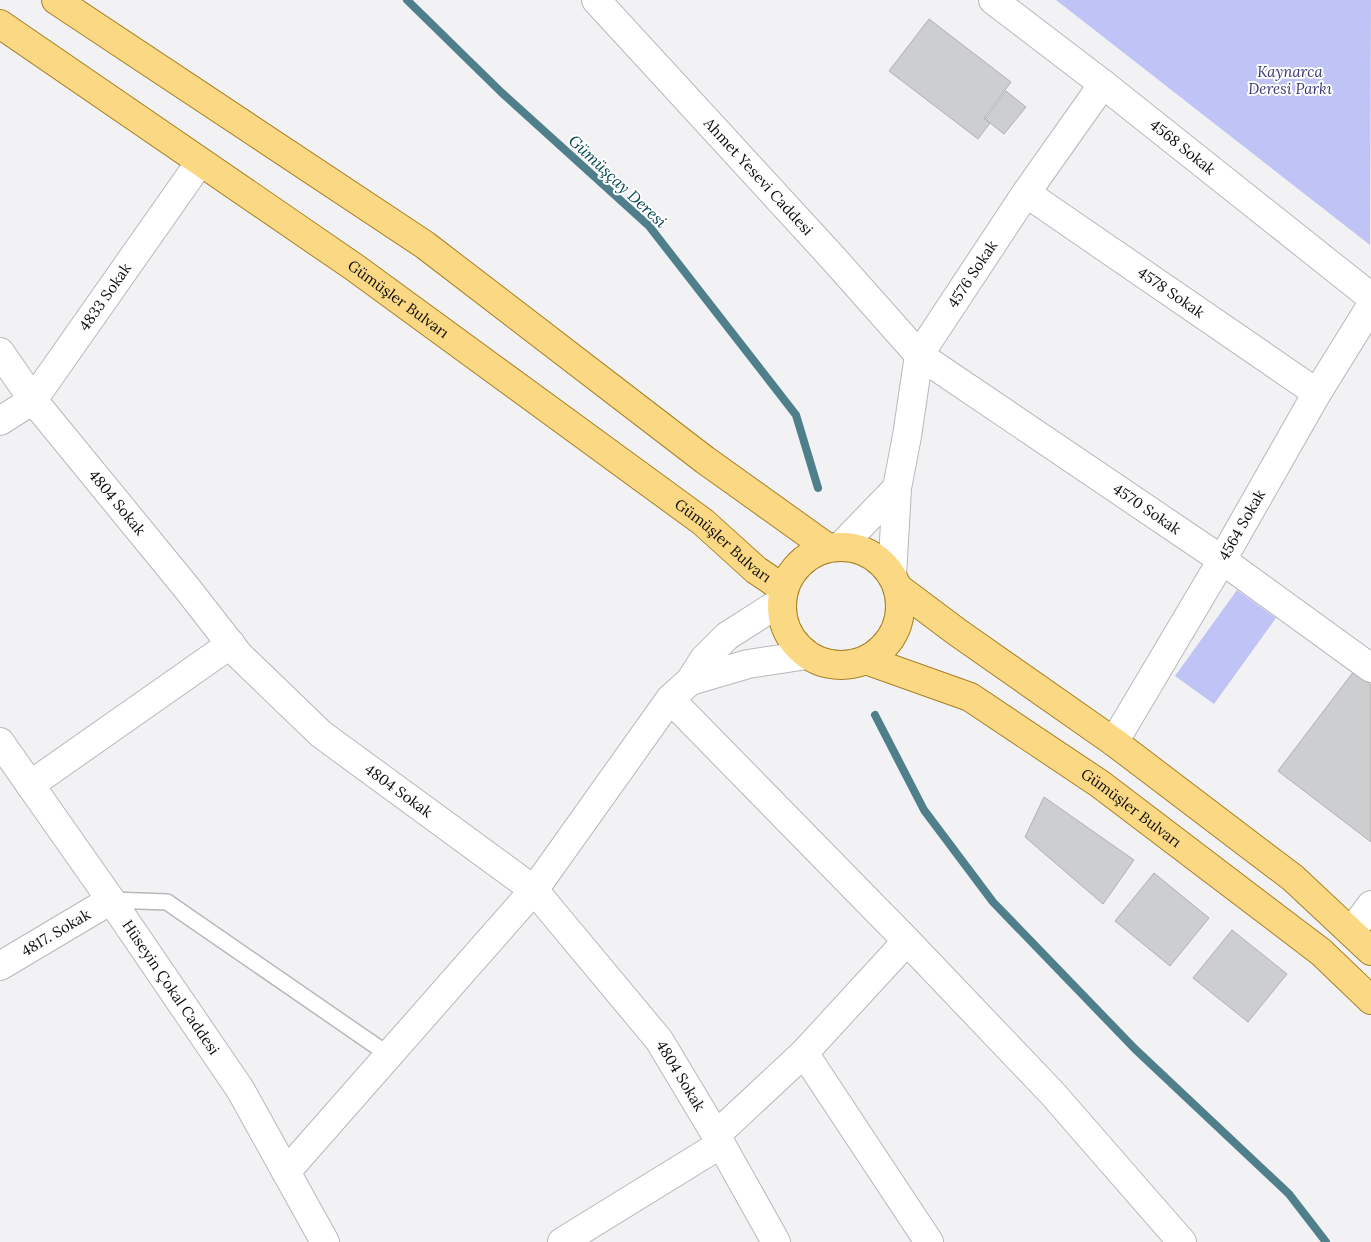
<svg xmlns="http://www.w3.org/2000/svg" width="1371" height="1242" font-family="Lora,serif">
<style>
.park{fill:#c0c3f5}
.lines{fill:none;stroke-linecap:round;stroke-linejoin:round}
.stream{stroke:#4e7f8b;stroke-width:8}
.building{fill:#cdcecf;stroke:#b0b0b1}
.service-casing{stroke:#b8b8ba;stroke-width:18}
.minor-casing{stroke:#b8b8ba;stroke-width:30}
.tertiary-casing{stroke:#b8b8ba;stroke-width:30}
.primary-casing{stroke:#a78024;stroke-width:30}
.service{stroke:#fff;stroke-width:15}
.minor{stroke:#fff;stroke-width:28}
.tertiary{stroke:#fff;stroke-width:28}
.primary{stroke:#fbd883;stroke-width:28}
.labels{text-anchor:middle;stroke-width:4;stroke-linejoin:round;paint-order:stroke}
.park-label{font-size:15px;font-style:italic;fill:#393675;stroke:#fff}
.street-label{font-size:15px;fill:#0e0e0e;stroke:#fff}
.water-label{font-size:16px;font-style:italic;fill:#044753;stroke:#fff}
</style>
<rect width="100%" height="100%" fill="#f2f2f4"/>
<path class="park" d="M1056,0H1371L1370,245Z
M1237,590L1276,618L1214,704L1175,676Z"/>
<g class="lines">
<path class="stream" d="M407,0L501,92L649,226L796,415L818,488
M875,715L924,810L993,902L1135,1049L1289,1194L1326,1242"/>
</g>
<path class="building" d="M929,19L1011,82L984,118L990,123L978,139L889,71Z
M1006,91L1026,107L1004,134L985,119Z
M1354,671L1371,685V842L1278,771Z
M1044,797L1134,860L1103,904L1025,837Z
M1154,873L1209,918L1170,966L1115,921Z
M1232,930L1287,974L1248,1022L1193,978Z"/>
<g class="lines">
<g class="service-casing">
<path id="service" d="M111,900L167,902L389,1055"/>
</g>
<g class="minor-casing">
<g id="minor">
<path id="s1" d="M596,0L833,258L919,355L1222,560L1371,668"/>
<path id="s2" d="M993,0L1103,84L1371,297"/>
<path id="s3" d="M1026,193L1317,393"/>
<path id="s4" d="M0,352L33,400L186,587L239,655L321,734L534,890L659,1040L716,1135L776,1242"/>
<path id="s5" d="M0,421L33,400L200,162"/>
<path d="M840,547L897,488"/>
<path id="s6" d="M892,576L897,488L907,436L919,355L1026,193L1103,84"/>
<path d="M690,681L748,664L807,655"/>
<path d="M670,699L907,941L1052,1093L1182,1242"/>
<path id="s7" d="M1114,742L1222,560L1317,393L1371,306"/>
<path d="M30,785L231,644"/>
<path d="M1351,932L1371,905"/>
<path id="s8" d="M0,966L111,900"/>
<path d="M804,1053L929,1242"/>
<path d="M716,1135L804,1053L907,941"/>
<path d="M286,1172L534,890L670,699L690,681L704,659L727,636L782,601"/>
<path d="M562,1242L721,1144"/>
</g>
</g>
<g class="tertiary-casing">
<g id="tertiary">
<path id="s9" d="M0,742L111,900L240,1089L325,1242"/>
</g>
</g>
<g class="primary-casing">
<g id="primary">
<path d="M56,0L425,245L705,460L828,548"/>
<path id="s10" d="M0,24L354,267L703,522L756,570L784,589"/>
<circle cx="841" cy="606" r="59"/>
<path d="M897,587L957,632L1114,742L1293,878L1371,951"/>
<path id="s11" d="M866,660L970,697L1100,784L1321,952L1371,1000"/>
</g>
</g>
<use href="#service" class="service"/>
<use href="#minor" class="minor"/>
<use href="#tertiary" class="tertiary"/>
<use href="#primary" class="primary"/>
</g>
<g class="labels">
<g class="park-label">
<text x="1290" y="77">Kaynarca<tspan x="1290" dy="17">Deresi Parkı</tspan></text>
</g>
<g class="street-label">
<text dy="5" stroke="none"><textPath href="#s2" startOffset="240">4568 Sokak</textPath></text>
<text dy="5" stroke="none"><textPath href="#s1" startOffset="240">Ahmet Yesevi Caddesi</textPath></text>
<text dy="5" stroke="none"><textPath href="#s6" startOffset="320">4576 Sokak</textPath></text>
<text dy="5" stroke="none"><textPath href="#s3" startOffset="176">4578 Sokak</textPath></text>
<text dy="5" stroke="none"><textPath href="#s5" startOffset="165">4833 Sokak</textPath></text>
<text dy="5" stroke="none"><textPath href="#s10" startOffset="484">Gümüşler Bulvarı</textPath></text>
<text dy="5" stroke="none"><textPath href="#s4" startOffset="191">4804 Sokak</textPath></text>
<text dy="5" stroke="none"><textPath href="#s1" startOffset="755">4570 Sokak</textPath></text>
<text dy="5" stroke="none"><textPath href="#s7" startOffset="252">4564 Sokak</textPath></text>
<text dy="5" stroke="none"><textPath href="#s10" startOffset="889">Gümüşler Bulvarı</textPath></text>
<text dy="5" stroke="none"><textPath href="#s4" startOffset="596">4804 Sokak</textPath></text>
<text dy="5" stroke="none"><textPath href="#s11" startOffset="306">Gümüşler Bulvarı</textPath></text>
<text dy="5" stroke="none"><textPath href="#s8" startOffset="65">4817. Sokak</textPath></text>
<text dy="5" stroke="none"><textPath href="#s9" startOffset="299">Hüseyin Çokal Caddesi</textPath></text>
<text dy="5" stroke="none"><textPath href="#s4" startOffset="1001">4804 Sokak</textPath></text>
</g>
<g class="water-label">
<text transform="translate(618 181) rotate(43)" y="6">Gümüşçay Deresi</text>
</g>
</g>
</svg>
